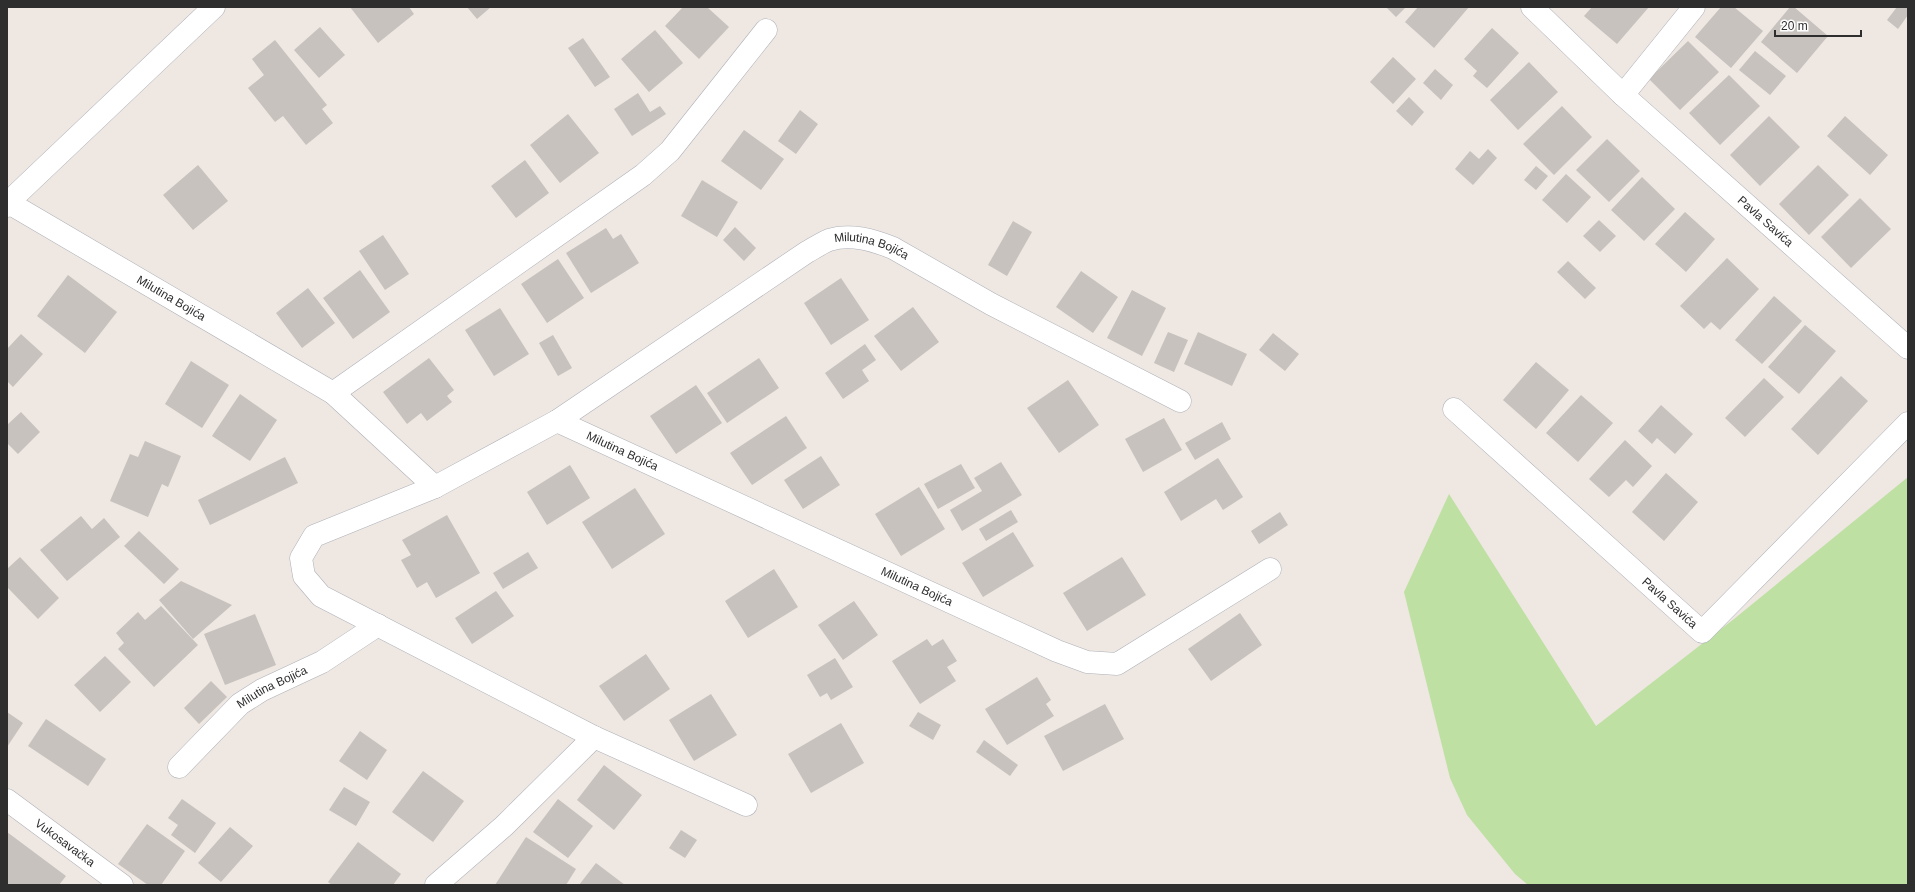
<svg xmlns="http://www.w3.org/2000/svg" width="1915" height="892" font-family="Arial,sans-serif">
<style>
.green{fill:#bee0a2}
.building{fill:#c7c2bd}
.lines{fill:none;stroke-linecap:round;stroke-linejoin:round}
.street-casing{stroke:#aeb1b9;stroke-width:23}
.secondary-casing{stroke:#aeb1b9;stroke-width:23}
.street{stroke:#fff;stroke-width:22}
.secondary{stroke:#fff;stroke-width:22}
.labels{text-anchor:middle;stroke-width:3.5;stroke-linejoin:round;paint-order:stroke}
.street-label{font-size:12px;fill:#2e2e2e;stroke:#fff}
</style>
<rect width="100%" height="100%" fill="#eee7e2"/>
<path class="green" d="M1908,477V885H1528L1515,874L1467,815L1450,778L1404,592L1449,494L1596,726L1734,619Z"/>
<path class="building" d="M350,7H409L414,14L378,43Z
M467,7H491L477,19Z
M683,7H707L729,27L699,59L665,26Z
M1386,7H1406L1396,17Z
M1418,7H1469L1434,48L1405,22Z
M1592,7H1649L1617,44L1584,16Z
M1721,7H1734L1763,31L1731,68L1695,37Z
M1790,7H1794L1828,36L1797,73L1761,42Z
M1897,7H1908V15L1898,29L1887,20Z
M320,27L345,55L319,78L294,50Z
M1492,28L1519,53L1487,88L1473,76L1477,71L1464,59Z
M655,30L683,63L649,92L621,59Z
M583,38L610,77L595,87L568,48Z
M275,40L327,105L322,109L333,123L306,145L283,116L275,122L248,88L264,75L252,59Z
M1688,41L1719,72L1680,110L1649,79Z
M1755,51L1786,76L1770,95L1739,70Z
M1393,57L1416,79L1393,104L1370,82Z
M1529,62L1558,92L1518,130L1490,100Z
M1435,69L1453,85L1441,100L1423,83Z
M1729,75L1760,106L1720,145L1689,113Z
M638,93L650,112L660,106L666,114L632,136L614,109Z
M1409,97L1424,112L1412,126L1396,111Z
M1562,106L1592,137L1554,175L1523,144Z
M800,110L818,124L796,154L778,141Z
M568,114L599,153L560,183L530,145Z
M1769,116L1800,147L1760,186L1730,155Z
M1845,116L1888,155L1870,175L1827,136Z
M744,130L784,159L761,190L721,161Z
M1607,139L1640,171L1609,202L1576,170Z
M1488,149L1497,158L1473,185L1455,169L1470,151L1479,159Z
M525,160L549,193L516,218L491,186Z
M198,165L228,201L193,230L163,195Z
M1818,165L1849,195L1809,235L1779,204Z
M1536,166L1548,176L1536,190L1524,180Z
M1566,174L1591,197L1567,223L1542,200Z
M1642,177L1675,209L1644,241L1611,210Z
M702,180L738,202L717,237L681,216Z
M1860,198L1891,229L1851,268L1821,237Z
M1685,212L1715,239L1686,272L1655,244Z
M1599,220L1616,236L1600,252L1583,236Z
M1013,221L1032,232L1007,276L988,265Z
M735,227L756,248L744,261L723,240Z
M606,228L613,239L621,234L639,263L591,293L566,253Z
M383,235L409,274L385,290L359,251Z
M1727,258L1759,289L1720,330L1711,322L1704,329L1680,306Z
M558,259L584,298L547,323L521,284Z
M1568,261L1596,288L1585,299L1557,272Z
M360,270L390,312L353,339L323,298Z
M1081,271L1118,297L1093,333L1056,307Z
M68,275L117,312L85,353L37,316Z
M841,278L869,320L831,345L804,303Z
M308,288L335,323L302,348L276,313Z
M1132,290L1166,308L1142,356L1107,338Z
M1774,296L1802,321L1762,364L1735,340Z
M913,307L939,342L901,371L874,336Z
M500,308L529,354L494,376L465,330Z
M1805,325L1836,351L1799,394L1768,367Z
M1168,332L1188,340L1174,372L1154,363Z
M1198,332L1247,354L1232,386L1184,364Z
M1273,333L1299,354L1285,371L1259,350Z
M21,334L43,354L13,387L7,381V349Z
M553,335L572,368L558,376L539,343Z
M865,344L876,360L862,370L869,381L843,399L825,373Z
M429,358L454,390L447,396L452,402L427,421L421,413L407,424L383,392Z
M759,358L779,388L727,423L707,393Z
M191,361L229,385L202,428L165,404Z
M1536,362L1569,390L1536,429L1503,400Z
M1841,376L1868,401L1818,455L1791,429Z
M1764,378L1784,397L1745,437L1725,418Z
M1068,380L1099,425L1059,453L1027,408Z
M696,385L722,423L676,454L650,416Z
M240,394L277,420L250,461L212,436Z
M1581,395L1613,423L1578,462L1546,433Z
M1661,405L1693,434L1675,454L1657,438L1652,444L1638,431Z
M21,412L40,432L18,454L7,443V425Z
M786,416L807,448L752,485L730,453Z
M1164,418L1182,450L1143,472L1125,439Z
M1222,422L1231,439L1195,460L1185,443Z
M1625,440L1652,466L1633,487L1626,480L1609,497L1589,479Z
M145,441L181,456L168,487L162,484L148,517L110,501L130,454L138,457Z
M821,456L840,485L803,509L784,480Z
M285,457L298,483L210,525L198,500Z
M1218,458L1243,497L1223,510L1216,499L1181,521L1164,492Z
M1001,462L1022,495L962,531L950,510L982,491L974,478Z
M961,464L975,488L938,509L924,484Z
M570,465L590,498L547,525L527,492Z
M1666,473L1698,502L1664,541L1632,512Z
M919,487L945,529L901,556L875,514Z
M635,488L665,534L612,569L582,522Z
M1011,510L1018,522L986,541L979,529Z
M1280,512L1288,525L1259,544L1251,531Z
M447,515L480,573L436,598L427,582L417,588L401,560L411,555L402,540Z
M81,516L92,529L104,518L120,537L67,581L40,550Z
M139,531L179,569L164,584L124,546Z
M1013,532L1034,566L983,597L962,563Z
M528,552L538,568L503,589L493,573Z
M20,557L59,598L38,619L7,587V569Z
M1122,557L1146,595L1087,631L1063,593Z
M774,569L798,607L748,638L725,601Z
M181,581L232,605L193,639L159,600Z
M496,591L514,616L472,644L455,618Z
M854,601L878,635L843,660L818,625Z
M161,606L198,645L154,687L118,649L124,643L116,633L138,612L145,620Z
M1240,613L1262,645L1211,681L1188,649Z
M255,614L276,665L225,685L204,634Z
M927,639L932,646L943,639L957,661L947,667L956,681L920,704L892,661Z
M646,654L670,689L624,721L599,686Z
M105,656L131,682L100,712L74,685Z
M835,658L853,687L831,700L827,693L820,697L807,675Z
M1037,677L1051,700L1046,704L1054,716L1007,745L985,709Z
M211,681L227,697L199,724L184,708Z
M711,694L737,735L694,761L669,720Z
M1105,704L1124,739L1063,771L1044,736Z
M7,712L23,723L7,747Z
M918,712L941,725L933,740L909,726Z
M46,719L106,759L88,786L28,746Z
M841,723L864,763L811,793L788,754Z
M360,731L387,750L367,780L339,761Z
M984,740L1018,765L1010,776L976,752Z
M604,765L642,795L614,830L577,800Z
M423,771L464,801L433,842L392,812Z
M344,787L370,802L356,826L329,810Z
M182,799L216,823L195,853L171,835L178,825L168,818Z
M558,799L593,826L568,858L533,832Z
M147,824L185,851L161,885H148L118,864Z
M230,827L253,846L221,882L198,863Z
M681,830L697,840L685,858L669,848Z
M7,832L66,876L59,885H7Z
M526,837L576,869L566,885H495Z
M358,842L401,874L393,885H332L328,882Z
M596,863L625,885H579Z"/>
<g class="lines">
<g class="street-casing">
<g id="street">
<path id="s1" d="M1532,7L1623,95L1908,348"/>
<path d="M1623,95L1694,7"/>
<path id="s2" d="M9,203L333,393L435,487"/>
<path d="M333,393L643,175L670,151L766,30"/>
<path id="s3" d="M1454,409L1702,632L1908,423"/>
<path id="s4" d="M557,421L1057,651L1087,662L1117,664L1270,569"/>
<path id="s5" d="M179,767L240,704L262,690L322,662L378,625"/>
<path id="s6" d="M7,800L122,885"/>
<path id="s7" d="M746,805L594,737L321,596L304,576L301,558L314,536L435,487L557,421L807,252C814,248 822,243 829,240C850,233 873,240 893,248L991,304L1180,401"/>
<path d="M436,885L504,826L594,737"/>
</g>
</g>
<g class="secondary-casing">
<path id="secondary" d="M7,206L17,194L214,7"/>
</g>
<use href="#street" class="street"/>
<use href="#secondary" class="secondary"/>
</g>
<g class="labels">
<g class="street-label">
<text dy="4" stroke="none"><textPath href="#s1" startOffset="317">Pavla Savića</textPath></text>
<text dy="4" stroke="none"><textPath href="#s7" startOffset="1184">Milutina Bojića</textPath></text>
<text dy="4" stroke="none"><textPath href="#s2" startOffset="188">Milutina Bojića</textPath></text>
<text dy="4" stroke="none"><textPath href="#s4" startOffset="72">Milutina Bojića</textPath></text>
<text dy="4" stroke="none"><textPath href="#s4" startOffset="396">Milutina Bojića</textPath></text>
<text dy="4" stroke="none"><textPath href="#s3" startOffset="290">Pavla Savića</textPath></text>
<text dy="4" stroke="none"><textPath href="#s5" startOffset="124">Milutina Bojića</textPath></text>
<text dy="4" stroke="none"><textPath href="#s6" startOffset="72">Vukosavačka</textPath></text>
</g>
</g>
<rect width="1915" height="892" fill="none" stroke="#2e2e2e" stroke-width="16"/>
<path d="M1775 30v6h86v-6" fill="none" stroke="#2e2e2e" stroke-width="2"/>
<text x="1781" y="30" font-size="12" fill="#2e2e2e" stroke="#ffffff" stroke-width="3" paint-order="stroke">20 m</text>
</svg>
